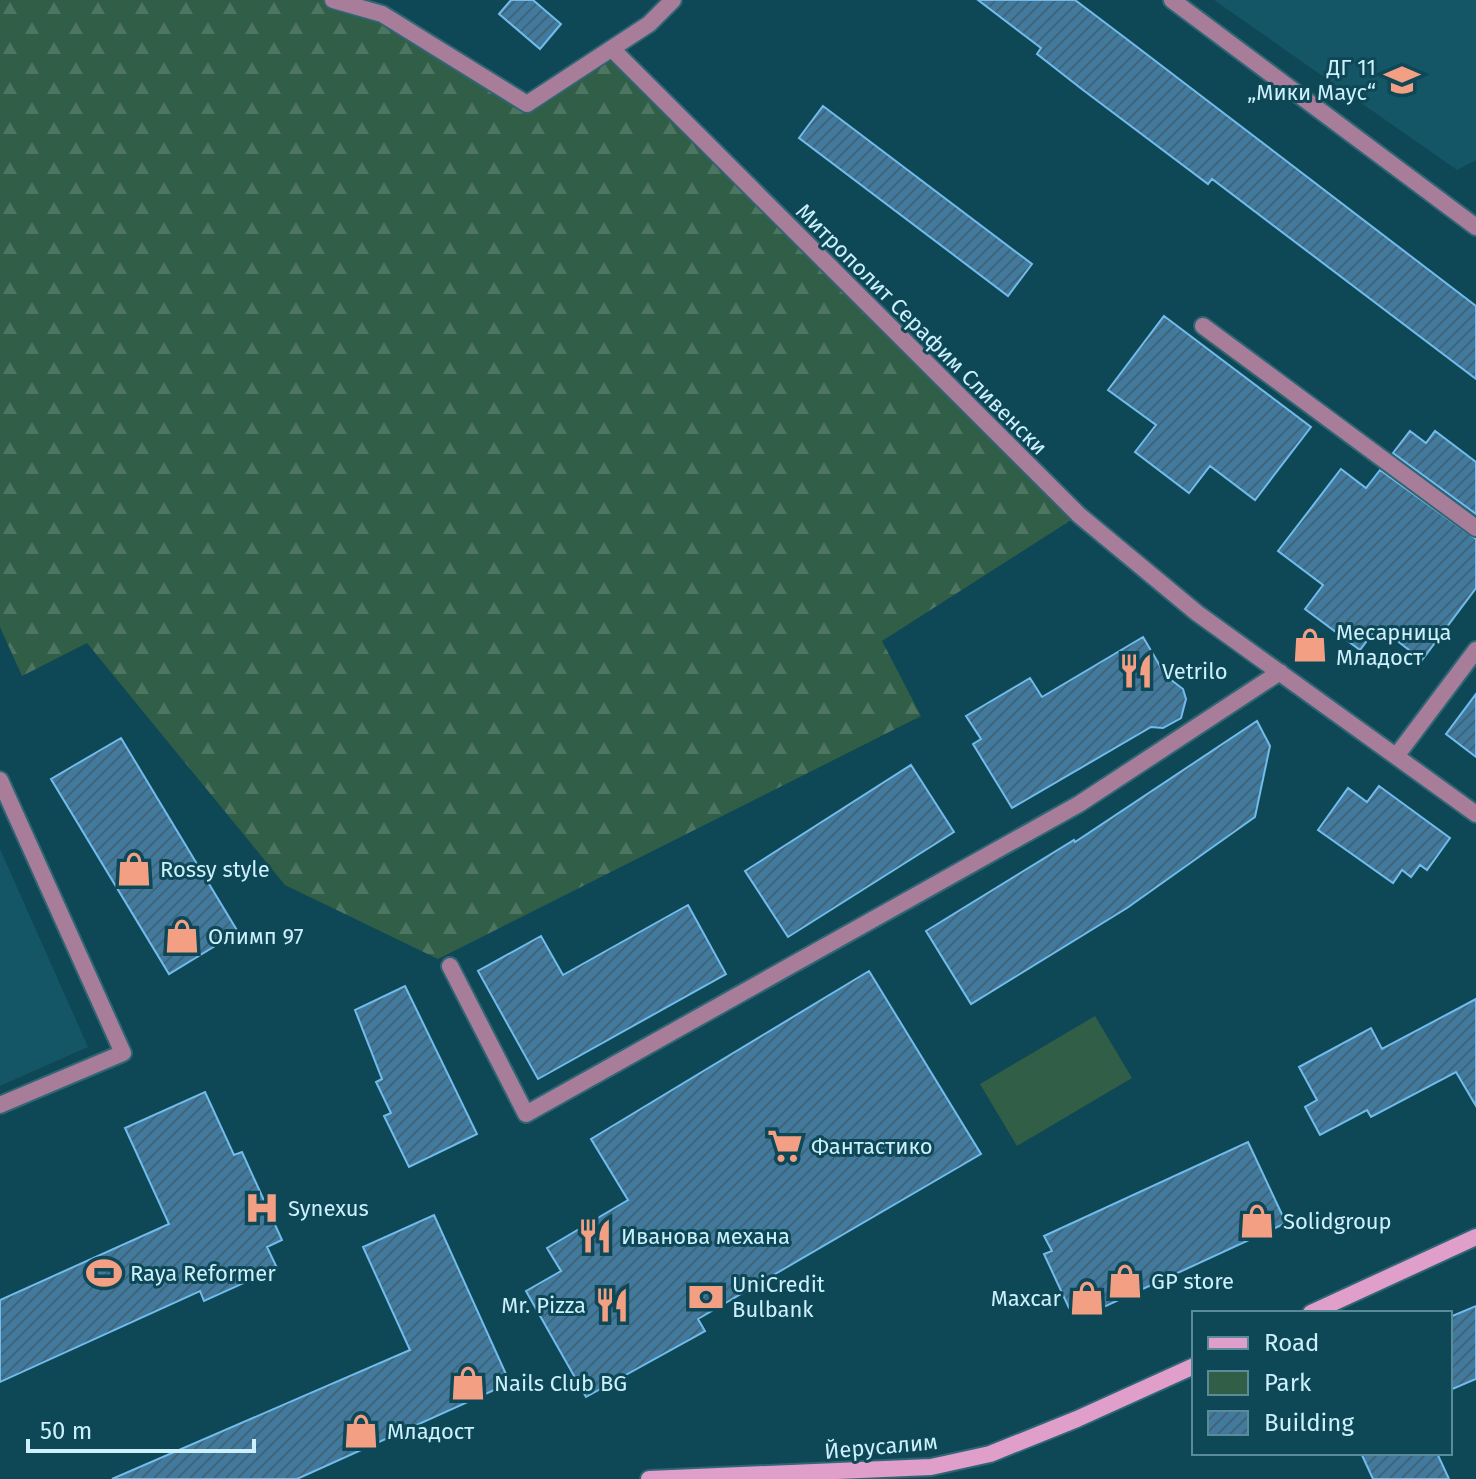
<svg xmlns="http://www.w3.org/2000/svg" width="1476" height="1479" font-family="'Fira Sans',sans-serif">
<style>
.built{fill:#145566}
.forest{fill:url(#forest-firs)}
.park{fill:#315e46}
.building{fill:url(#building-hatch);stroke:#72bced;stroke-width:2}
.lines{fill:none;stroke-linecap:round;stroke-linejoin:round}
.street-casing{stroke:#306674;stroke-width:20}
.secondary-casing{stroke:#306674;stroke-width:20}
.street{stroke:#a77d99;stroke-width:16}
.secondary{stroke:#e09ecb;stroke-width:16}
.labels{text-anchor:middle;stroke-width:6;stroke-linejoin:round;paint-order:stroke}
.poi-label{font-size:22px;fill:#ccf0fc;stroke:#0e4856;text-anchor:start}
.street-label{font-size:22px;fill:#ccf0fc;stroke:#0e4856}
</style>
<defs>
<pattern id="forest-firs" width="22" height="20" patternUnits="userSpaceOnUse" patternTransform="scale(2)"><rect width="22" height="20" fill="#315e46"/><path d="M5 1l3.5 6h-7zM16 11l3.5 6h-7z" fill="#4e7562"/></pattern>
<pattern id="building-hatch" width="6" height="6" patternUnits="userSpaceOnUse" patternTransform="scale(2)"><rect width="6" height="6" fill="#427a9e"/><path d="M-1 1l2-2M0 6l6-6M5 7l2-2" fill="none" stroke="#406479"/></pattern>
</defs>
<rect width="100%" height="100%" fill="#0e4856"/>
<path class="built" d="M1214,0H1476V160L1457,170Z
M0,849L88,1047L0,1086Z"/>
<path class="forest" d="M0,0H333L382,14L527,104L612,49L1079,515L882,641L921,716L438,959L285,885L87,643L22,676L0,627Z"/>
<path class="park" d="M1095,1016L1132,1078L1017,1146L980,1084Z"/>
<path class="building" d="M511,0H533L561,24L540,49L499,14Z
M978,0H1075L1124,37L1476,306V379L1212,179L1208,184L1083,90L1037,54L1041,48Z
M823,106L1032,264L1008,296L799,138Z
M1164,316L1311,427L1255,500L1210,466L1189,493L1135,452L1156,425L1108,390Z
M1410,431L1426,443L1435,431L1476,462V514L1393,453Z
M1341,469L1366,488L1380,470L1476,539V588L1422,660L1378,626L1360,650L1305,609L1323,585L1278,551Z
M1143,637L1166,676L1183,689L1186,699L1181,718L1163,728L1151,727L1012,808L973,744L981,739L966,716L1030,678L1042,697Z
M1476,694V757L1446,734Z
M1257,721L1270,746L1255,817L1127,908L971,1004L926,931L1074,840L1075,842Z
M121,738L238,932L169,974L51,779Z
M911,765L954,832L788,937L745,871Z
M1379,786L1450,838L1427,870L1420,865L1411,877L1402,870L1393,883L1318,830L1348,788L1367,802Z
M688,905L726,974L538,1079L478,971L541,936L563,975Z
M869,971L981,1154L698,1319L705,1331L586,1397L526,1291L561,1271L547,1248L628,1200L591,1139Z
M405,986L477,1134L409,1167L384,1116L391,1113L376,1082L382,1079L355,1010Z
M1476,999V1106L1456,1072L1371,1117L1367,1110L1320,1135L1305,1107L1317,1100L1299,1067L1371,1028L1382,1049Z
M205,1092L234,1155L242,1152L282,1240L267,1247L277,1268L204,1301L200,1291L0,1382V1300L169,1224L125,1128Z
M1248,1142L1286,1223L1082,1317L1077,1305L1069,1308L1044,1254L1052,1251L1044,1236Z
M434,1215L510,1383L297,1479H112L410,1350L363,1247Z
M1476,1306V1379L1450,1390V1317Z
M1361,1453H1437L1449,1479H1373Z"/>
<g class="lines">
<g class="street-casing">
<path id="street" d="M333,0L382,14L527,104L649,24L673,0
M1172,0L1476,227
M612,49L1079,515L1197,613L1476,814
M1203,326L1476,528
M1397,755L1476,650
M0,780L123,1053L0,1105
M450,966L526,1114L1079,804L1280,672"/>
</g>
<g class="secondary-casing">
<path id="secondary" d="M1311,1313L1476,1237
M649,1479L931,1467L990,1454L1077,1419L1194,1366"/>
</g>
<use href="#street" class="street"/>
<use href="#secondary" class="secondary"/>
</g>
<defs>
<g id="school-bare" transform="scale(2.76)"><path d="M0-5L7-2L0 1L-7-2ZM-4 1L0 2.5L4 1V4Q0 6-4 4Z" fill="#f39f83" stroke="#0e4856" stroke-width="2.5" paint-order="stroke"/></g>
<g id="shop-bare" transform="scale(2.76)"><path d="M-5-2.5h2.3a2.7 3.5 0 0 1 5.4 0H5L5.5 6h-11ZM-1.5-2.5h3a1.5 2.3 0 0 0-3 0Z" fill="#f39f83" stroke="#0e4856" stroke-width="2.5" paint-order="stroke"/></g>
<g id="restaurant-bare" transform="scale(2.76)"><path d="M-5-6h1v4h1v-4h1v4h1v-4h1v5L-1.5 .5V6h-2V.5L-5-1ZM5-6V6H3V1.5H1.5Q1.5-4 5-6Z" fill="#f39f83" stroke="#0e4856" stroke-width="2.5" paint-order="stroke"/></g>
<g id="supermarket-bare" transform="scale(2.76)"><path d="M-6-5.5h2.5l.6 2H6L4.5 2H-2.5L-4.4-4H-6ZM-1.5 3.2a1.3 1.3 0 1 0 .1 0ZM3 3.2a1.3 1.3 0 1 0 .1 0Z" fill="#f39f83" stroke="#0e4856" stroke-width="2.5" paint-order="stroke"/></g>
<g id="hospital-bare" transform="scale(2.76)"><path d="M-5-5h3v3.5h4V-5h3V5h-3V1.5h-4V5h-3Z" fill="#f39f83" stroke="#0e4856" stroke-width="2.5" paint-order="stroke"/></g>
<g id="stadium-bare" transform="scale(2.76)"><path d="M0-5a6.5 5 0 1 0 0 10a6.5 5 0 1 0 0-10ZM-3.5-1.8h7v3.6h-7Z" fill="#f39f83" stroke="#0e4856" stroke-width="2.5" paint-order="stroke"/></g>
<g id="bank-bare" transform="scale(2.76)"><path d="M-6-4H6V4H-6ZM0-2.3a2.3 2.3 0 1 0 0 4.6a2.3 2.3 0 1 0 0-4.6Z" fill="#f39f83" stroke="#0e4856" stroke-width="2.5" paint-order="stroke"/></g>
</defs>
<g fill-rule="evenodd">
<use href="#school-bare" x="1402" y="80"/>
<use href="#shop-bare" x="1310" y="645"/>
<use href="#restaurant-bare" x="1136" y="671"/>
<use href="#shop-bare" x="134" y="869"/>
<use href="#shop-bare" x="182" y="936"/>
<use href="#supermarket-bare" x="785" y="1146"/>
<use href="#hospital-bare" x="262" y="1208"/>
<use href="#shop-bare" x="1257" y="1221"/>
<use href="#restaurant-bare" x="595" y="1236"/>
<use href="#stadium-bare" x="104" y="1273"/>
<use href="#shop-bare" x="1125" y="1281"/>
<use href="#bank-bare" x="706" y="1297"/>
<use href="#shop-bare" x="1087" y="1298"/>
<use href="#restaurant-bare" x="612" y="1305"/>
<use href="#shop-bare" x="468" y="1383"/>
<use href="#shop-bare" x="361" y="1431"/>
</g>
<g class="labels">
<g class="poi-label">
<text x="1376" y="75" text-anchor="end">ДГ 11<tspan x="1376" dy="25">„Мики Маус“</tspan></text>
<text x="1336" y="640">Месарница<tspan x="1336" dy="25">Младост</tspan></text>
<text x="1162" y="679">Vetrilo</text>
<text x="160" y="877">Rossy style</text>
<text x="208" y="944">Олимп 97</text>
<text x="811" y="1154">Фантастико</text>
<text x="288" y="1216">Synexus</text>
<text x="1283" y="1229">Solidgroup</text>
<text x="621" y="1244">Иванова механа</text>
<text x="130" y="1281">Raya Reformer</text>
<text x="1151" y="1289">GP store</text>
<text x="732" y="1292">UniCredit<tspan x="732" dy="25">Bulbank</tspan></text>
<text x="1061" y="1306" text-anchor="end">Maxcar</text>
<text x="586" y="1313" text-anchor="end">Mr. Pizza</text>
<text x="494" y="1391">Nails Club BG</text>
<text x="387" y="1439">Младост</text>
</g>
<g class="street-label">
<text transform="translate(922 329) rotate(45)" y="8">Митрополит Серафим Сливенски</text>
<text transform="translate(881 1446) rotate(-5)" y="8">Йерусалим</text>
</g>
</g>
<rect x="1192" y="1311" width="260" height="144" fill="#0e4856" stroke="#5a8b98" stroke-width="2"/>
<rect x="1208" y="1337" width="40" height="12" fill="#e09ecb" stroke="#5a8b98" stroke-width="2"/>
<text x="1264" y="1351" font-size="24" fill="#ccf0fc">Road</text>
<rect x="1208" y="1371" width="40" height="24" fill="#315e46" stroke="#5a8b98" stroke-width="2"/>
<text x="1264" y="1391" font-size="24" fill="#ccf0fc">Park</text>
<rect x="1208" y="1411" width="40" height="24" fill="url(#building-hatch)" stroke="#5a8b98" stroke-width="2"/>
<text x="1264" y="1431" font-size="24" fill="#ccf0fc">Building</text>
<path d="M28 1439v12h226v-12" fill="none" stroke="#ccf0fc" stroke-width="4"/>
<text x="40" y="1439" font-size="24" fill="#ccf0fc" stroke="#0e4856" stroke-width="6" paint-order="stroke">50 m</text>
</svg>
